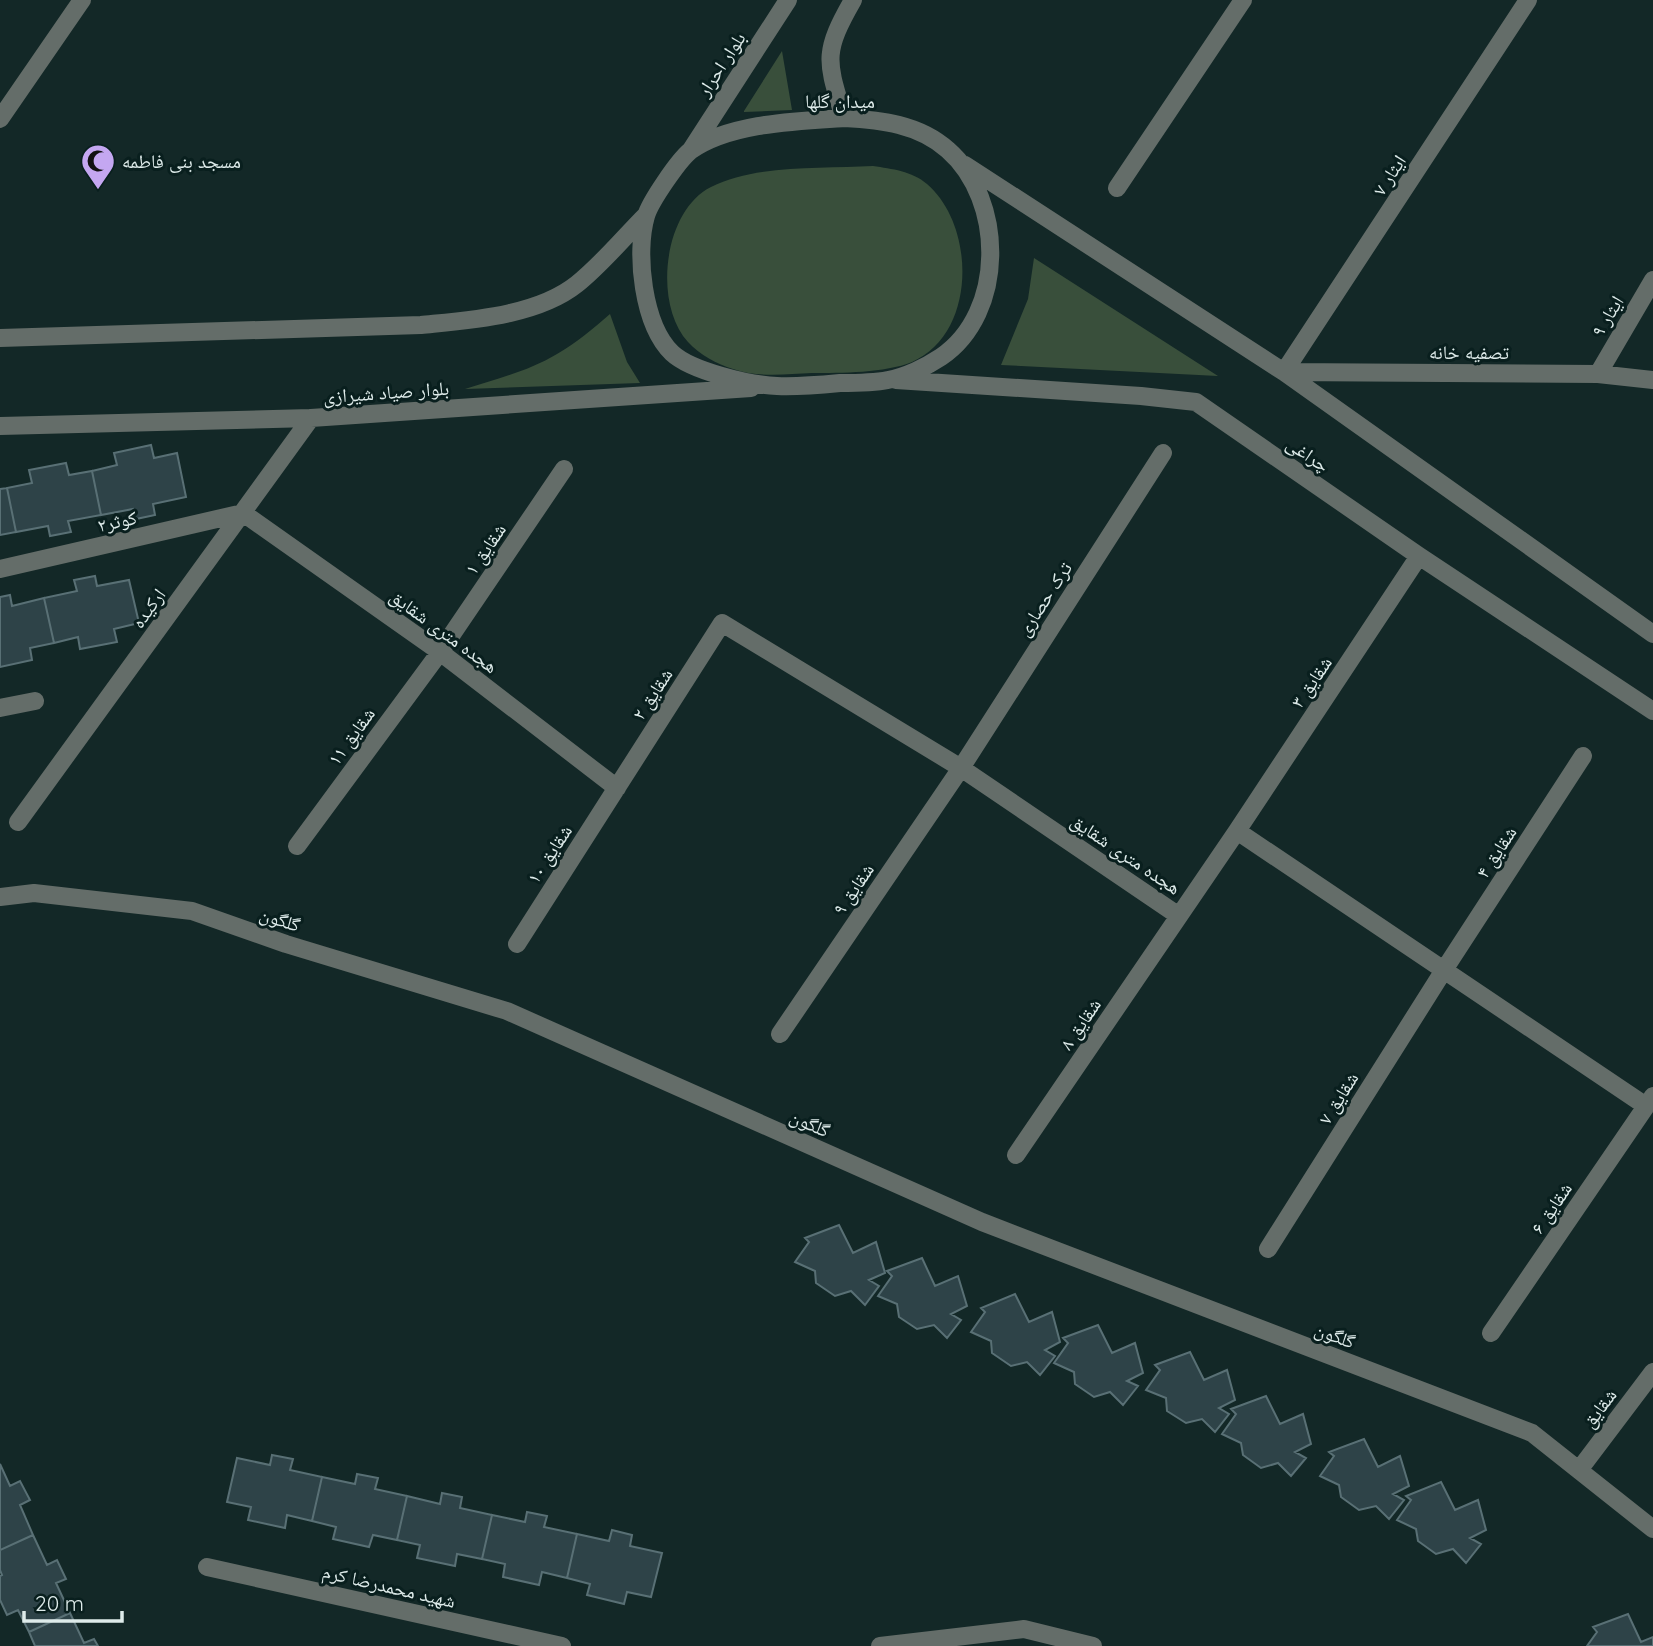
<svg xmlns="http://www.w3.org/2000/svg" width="1653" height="1646" font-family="Quicksand,'Noto Naskh Arabic',sans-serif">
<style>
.green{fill:#394f3b}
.building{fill:#2e4348;stroke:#597075;stroke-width:2}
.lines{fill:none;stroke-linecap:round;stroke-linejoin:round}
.minor{stroke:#646d69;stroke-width:18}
.labels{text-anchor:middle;stroke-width:6;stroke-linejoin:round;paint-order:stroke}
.street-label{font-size:19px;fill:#deebea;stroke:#091f1e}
.poi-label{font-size:19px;fill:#deebea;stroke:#091f1e;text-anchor:start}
</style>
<rect width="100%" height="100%" fill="#132827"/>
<path class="green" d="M782,51L792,110L744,112V111Z
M873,166C892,169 912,171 927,184C976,226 977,334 912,362C885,373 841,373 812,373C787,374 758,378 733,369C717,364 700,355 688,342C653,304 663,211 711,187C756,164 823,169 873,166Z
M1034,258L1218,376L1001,365L1028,299Z
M610,314L627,362L640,383L465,389C496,379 529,371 557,354C576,343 593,329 610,314Z"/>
<path class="building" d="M151,445L154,458L177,453L186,497L153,504L155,515L136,519L133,509L101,515L92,471L117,465L114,453Z
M66,463L69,475L92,471L101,515L68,521L71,532L50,536L48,526L16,532L7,488L32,483L29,470Z
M7,488L16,532L0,535V489Z
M95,576L97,586L129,580L139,623L114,629L117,642L80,649L78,637L54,643L44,598L77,591L74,580Z
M10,595L12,606L44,598L54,643L30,648L32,660L0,667V597Z
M839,1225L853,1253L876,1242L885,1273L869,1280L879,1286L865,1305L851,1291L835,1296L816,1283L815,1271L795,1262L809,1242L805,1238Z
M922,1258L935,1286L958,1276L967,1306L951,1314L961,1320L947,1338L934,1325L917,1329L899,1317L897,1304L878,1296L892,1276L887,1271Z
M1015,1294L1029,1322L1052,1312L1060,1342L1045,1350L1055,1356L1040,1375L1027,1362L1011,1366L992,1353L991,1341L971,1332L985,1312L981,1308Z
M1098,1325L1112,1353L1135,1343L1143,1373L1127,1381L1138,1386L1123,1405L1110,1392L1094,1397L1075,1384L1074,1372L1054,1363L1068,1343L1063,1338Z
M1190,1352L1204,1380L1227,1370L1235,1400L1219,1408L1229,1414L1215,1432L1202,1419L1186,1423L1167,1411L1166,1398L1146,1390L1160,1370L1155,1365Z
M1266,1396L1280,1424L1303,1414L1311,1444L1295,1452L1306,1458L1291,1476L1278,1463L1261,1468L1243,1455L1241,1443L1222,1434L1236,1414L1231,1409Z
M1364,1439L1378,1467L1400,1456L1409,1486L1393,1494L1404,1500L1389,1519L1376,1506L1359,1510L1341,1497L1339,1485L1320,1476L1334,1456L1329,1452Z
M272,1455L293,1459L290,1470L322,1477L312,1521L287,1515L285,1528L248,1520L251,1507L227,1502L237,1458L270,1465Z
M0,1464L10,1486L20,1481L30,1500L20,1505L33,1535L0,1550Z
M357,1474L378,1478L375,1489L407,1496L397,1540L373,1535L369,1547L333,1539L336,1527L312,1521L322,1477L355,1484Z
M1441,1482L1455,1510L1478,1500L1486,1530L1470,1538L1481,1544L1466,1563L1453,1549L1436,1554L1418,1541L1416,1529L1397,1520L1411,1500L1406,1496Z
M442,1493L462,1497L460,1508L492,1515L482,1559L457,1554L455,1566L417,1558L420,1545L397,1540L407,1496L440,1504Z
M527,1512L547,1516L544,1527L577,1534L567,1578L542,1572L539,1585L503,1577L505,1564L482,1559L492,1515L525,1522Z
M612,1530L632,1535L630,1546L662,1553L651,1597L627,1592L624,1604L587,1595L590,1584L567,1578L577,1534L609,1541Z
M33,1535L47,1565L57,1560L66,1579L56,1583L70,1613L29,1632L18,1610L7,1615L0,1600V1576L2,1575L0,1570V1550Z
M70,1613L84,1643L94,1639L98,1646H35L29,1632Z
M1628,1614L1641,1642L1653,1637V1646H1587L1597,1632L1593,1627Z"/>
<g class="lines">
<path class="minor" d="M844,118C881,120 919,124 948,150C1005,200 1006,313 941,357C926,367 905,377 888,380C873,383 856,383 840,383C819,385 798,387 777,386C750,385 691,371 672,353C643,325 635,253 646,216C650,202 678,161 690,151C729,123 797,121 844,118Z
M844,118C827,61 822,54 853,0
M0,119L82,0
M691,150L788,0
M965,165L1284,372L1653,634
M1117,188L1243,0
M0,338L421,325C470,320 537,316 577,284C602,264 624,237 646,215
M1284,372L1528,0
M1284,372L1598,374L1653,380
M1598,374L1653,280
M896,380L1141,396L1196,402L1419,556L1653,711
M0,426L311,418L751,388
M0,569L243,513L440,652L617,788
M0,708L35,701
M18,822L311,418
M1237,831L1646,1106
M297,846L440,652L564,469
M0,897L34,893L192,911L286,944L507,1011L982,1222L1532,1433L1653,1529
M517,944L722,623L961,768L1179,916
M780,1034L961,768L1163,453
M1016,1155L1237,831L1419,556
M1268,1249L1444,970L1583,756
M1491,1333L1653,1096
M1579,1470L1653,1372
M207,1567L562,1646
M880,1646L1024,1629L1093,1646"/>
</g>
<defs>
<g id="mosque-pin" transform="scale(1.75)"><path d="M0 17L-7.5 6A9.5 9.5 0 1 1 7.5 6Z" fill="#c4a7f1" stroke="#091f1e"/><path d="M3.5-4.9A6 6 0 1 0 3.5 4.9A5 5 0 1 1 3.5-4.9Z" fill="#111"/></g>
</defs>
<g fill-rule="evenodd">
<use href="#mosque-pin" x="98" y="161"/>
</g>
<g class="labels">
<g class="street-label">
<text transform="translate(721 64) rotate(-57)" y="7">بلوار احرار</text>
<text x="840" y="108">میدان گلها</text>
<text transform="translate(1389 175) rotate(-57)" y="7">ایثار ۷</text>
<text transform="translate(1607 316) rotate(-59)" y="7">ایثار ۹</text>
<text x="1469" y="359">تصفیه خانه</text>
<text transform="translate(386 392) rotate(-4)" y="7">بلوار صیاد شیرازی</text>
<text transform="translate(1308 454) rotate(34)" y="7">چراغی</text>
<text transform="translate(117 521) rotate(-13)" y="7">کوثر۲</text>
<text transform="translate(485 549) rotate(-56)" y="7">شقایق ۱</text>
<text transform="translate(1044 599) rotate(-57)" y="7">ترک حصاری</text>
<text transform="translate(148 608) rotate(-54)" y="7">ارکیده</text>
<text transform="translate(444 631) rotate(36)" y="7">هجده متری شقایق</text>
<text transform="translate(1311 682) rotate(-56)" y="7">شقایق ۳</text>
<text transform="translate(652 694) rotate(-57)" y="7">۲ شقایق</text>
<text transform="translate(351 736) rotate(-54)" y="7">شقایق ۱۱</text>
<text transform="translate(1496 852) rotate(-57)" y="7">شقایق ۴</text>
<text transform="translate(549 854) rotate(-57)" y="7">شقایق ۱۰</text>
<text transform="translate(1126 854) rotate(34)" y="7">هجده متری شقایق</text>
<text transform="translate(853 889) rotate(-56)" y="7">شقایق ۹</text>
<text transform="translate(280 919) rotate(18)" y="7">گلگون</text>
<text transform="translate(1080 1024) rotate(-56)" y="7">شقایق ۸</text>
<text transform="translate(1338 1098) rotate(-58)" y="7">شقایق ۷</text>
<text transform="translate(810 1123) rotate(24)" y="7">گلگون</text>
<text transform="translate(1551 1208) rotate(-56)" y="7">شقایق ۶</text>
<text transform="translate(1335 1335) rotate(21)" y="7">گلگون</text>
<text transform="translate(1599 1408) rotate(-53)" y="7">شقایق</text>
<text transform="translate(389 1586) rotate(13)" y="7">شهید محمدرضا کرم</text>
</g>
<g class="poi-label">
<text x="122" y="168">مسجد بنی فاطمه</text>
</g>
</g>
<path d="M24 1611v10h98v-10" fill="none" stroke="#deebea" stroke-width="3.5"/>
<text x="35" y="1611" font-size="21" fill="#deebea" stroke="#091f1e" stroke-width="5" paint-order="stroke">20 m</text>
</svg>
